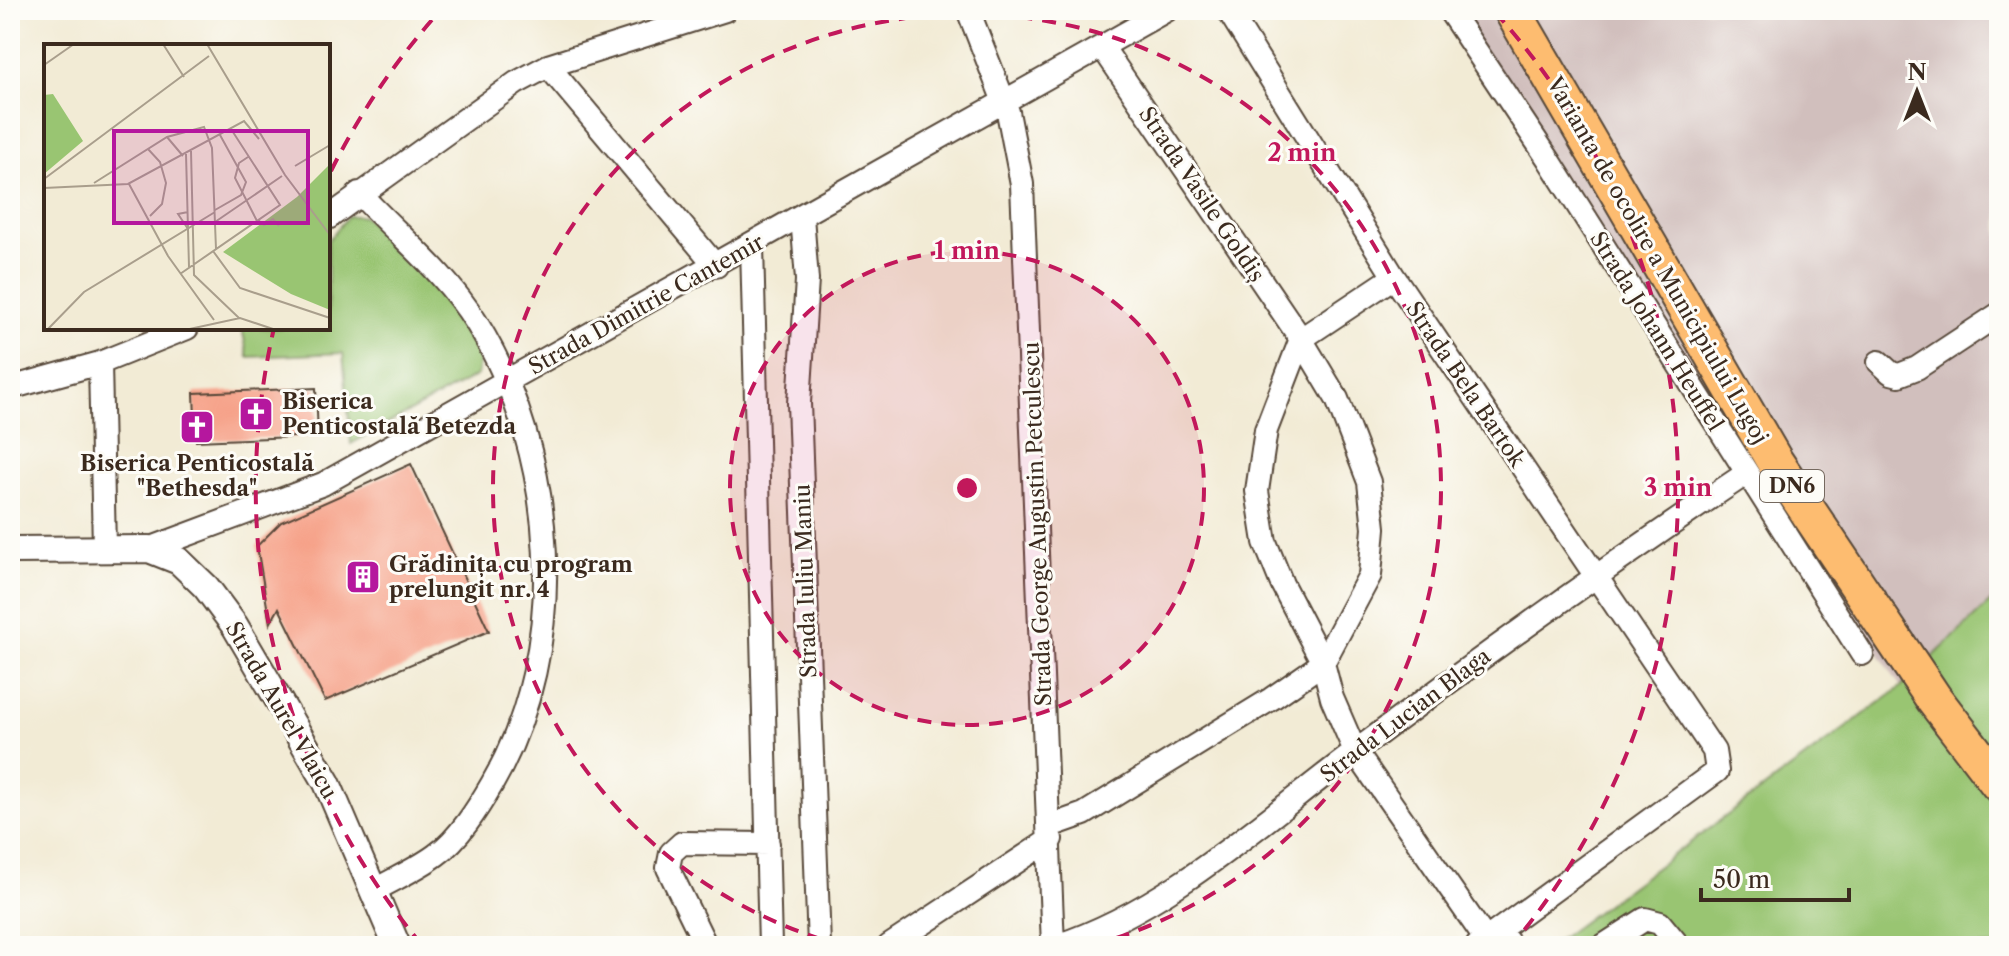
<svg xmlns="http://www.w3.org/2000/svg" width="2009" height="956" font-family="'Libre Caslon Text',serif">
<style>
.industrial{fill:#d1bfbd}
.green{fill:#99c572;stroke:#6a7848;stroke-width:2}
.building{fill:#f6a188}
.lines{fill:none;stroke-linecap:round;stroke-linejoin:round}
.minor-casing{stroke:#564739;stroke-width:26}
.tertiary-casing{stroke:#564739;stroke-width:30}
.trunk-casing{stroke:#564739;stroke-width:40}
.minor{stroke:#fff;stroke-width:22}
.tertiary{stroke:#fff;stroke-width:26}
.trunk{stroke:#fdbc70;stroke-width:36}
.ring{fill:none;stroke:#c2185b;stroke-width:4;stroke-dasharray:14 10}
.labels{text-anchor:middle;stroke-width:6;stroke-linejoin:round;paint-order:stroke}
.shield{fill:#fdfcf7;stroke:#75695f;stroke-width:2}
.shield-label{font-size:20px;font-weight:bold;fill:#3b2a1e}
.street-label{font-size:22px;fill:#3b2a1e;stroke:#fdfcf7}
.poi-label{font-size:22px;font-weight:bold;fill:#3b2a1e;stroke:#fdfcf7;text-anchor:start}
.inset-road{fill:none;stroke:#a99e8c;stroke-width:2}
.view{fill:#b5179e;fill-opacity:0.15;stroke:#b5179e;stroke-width:4}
.inset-edge{fill:none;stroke:#3b2a1e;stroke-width:4}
.centre{fill:#c2185b;stroke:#fdfcf7;stroke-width:4}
.ring-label{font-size:24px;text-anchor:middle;font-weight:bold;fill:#c2185b;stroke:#fdfcf7;stroke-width:6;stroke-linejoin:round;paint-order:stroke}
</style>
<rect width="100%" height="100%" fill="#fdfcf7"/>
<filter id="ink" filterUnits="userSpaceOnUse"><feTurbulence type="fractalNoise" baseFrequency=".0125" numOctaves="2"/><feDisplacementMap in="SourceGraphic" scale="16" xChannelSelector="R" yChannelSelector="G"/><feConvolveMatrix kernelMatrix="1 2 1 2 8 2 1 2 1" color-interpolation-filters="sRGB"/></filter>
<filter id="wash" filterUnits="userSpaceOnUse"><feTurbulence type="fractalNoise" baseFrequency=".006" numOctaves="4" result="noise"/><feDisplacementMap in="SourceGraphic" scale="32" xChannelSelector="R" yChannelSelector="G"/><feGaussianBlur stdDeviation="1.8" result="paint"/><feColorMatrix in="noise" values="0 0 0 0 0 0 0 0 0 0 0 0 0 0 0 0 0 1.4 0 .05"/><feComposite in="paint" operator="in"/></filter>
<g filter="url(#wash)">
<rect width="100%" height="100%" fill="#f2ebd5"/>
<path class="industrial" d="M1447,10H1999V594L1901,687Z"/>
<path class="green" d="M348,216H363L447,300L480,355L477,375L351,444L343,353L248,357L242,328H328V240Z
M1999,594V946H1550L1901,687Z"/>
<g id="blocks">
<path class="building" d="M316,388L318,436L196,441L194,393Z
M411,464L489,631L325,701L279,608L270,624L257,546L281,522Z"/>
</g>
</g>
<g filter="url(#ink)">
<use href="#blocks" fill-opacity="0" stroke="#564739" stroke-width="2"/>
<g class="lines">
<g class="minor-casing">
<path id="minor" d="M968,10L1008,112L1022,184L1053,946
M1228,10L1394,277L1714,751L1717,771L1477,946
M1449,10L1549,160L1862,654
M548,66L716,266
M359,193C399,236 445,272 476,322C559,455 571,647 492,784C478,808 459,839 436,855C417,869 394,879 373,891
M802,216L807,280L799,403L819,946
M328,218L516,83L548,66L725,10
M752,246L770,946
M1394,277L1301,339L1266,430L1257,491L1265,542L1282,584L1323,663L1332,698L1355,751L1486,940
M1879,362L1891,373L1899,375L1917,368L1999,314
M100,363L104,548
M10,388L100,363L187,328
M149,549L323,484L1167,10
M1050,826L1084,814L1271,699L1323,663L1370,575L1374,528L1369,482L1337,399L1301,339L1103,48
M1499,930L1511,946
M706,946L668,868L671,853L682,843L768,844
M889,946L1051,839
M1056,946C1169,909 1262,821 1356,751C1484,655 1614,562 1747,473
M1603,946L1645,919L1660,923L1679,946"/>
</g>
<g class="tertiary-casing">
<path id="tertiary" d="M10,550L149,549L179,561L206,587L235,626L327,783L397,946"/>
</g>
<g class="trunk-casing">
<path id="trunk" d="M1512,10L1775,462L1934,699L1999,784"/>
</g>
<use href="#minor" class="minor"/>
<use href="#tertiary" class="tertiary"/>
<use href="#trunk" class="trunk"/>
</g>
</g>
<circle cx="967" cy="488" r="237" fill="#c2185b" fill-opacity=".12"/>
<g class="ring">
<circle cx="967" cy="488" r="237"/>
<path d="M844 946A474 474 0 1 1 1090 946"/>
<path d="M422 945A711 711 0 0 1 274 328M331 171A711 711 0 0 1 439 12M1495 12A711 711 0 0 1 1512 945"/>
</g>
<defs>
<g id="church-square" transform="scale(1.8)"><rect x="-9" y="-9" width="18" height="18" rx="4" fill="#b5179e" stroke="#fdfcf7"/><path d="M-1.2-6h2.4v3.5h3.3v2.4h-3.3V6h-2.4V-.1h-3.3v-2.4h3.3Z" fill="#fff"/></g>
<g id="building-square" transform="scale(1.8)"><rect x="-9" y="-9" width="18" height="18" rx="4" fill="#b5179e" stroke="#fdfcf7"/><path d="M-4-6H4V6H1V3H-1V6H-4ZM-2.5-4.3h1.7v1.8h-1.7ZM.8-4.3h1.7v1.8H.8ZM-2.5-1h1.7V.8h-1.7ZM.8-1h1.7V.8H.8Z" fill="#fff"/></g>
</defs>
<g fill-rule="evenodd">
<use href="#church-square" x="256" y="414"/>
<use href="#church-square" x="197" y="427"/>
<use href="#building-square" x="363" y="577"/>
</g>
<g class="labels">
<rect class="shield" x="1760" y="470" width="64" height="32" rx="6"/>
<g class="shield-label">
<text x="1792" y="493">DN6</text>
</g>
<g class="street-label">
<text transform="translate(1202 194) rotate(56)" y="8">Strada Vasile Goldiș</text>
<text transform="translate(1658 260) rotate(60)" y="8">Varianta de ocolire a Municipiului Lugoj</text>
<text transform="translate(646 304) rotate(-29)" y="8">Strada Dimitrie Cantemir</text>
<text transform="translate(1657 331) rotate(58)" y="8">Strada Johann Heuffel</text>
<text transform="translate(1466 384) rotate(56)" y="8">Strada Bela Bartok</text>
<text transform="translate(1037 524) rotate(-92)" y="8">Strada George Augustin Petculescu</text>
<text transform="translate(805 581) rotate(-92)" y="8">Strada Iuliu Maniu</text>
<text transform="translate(282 710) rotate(60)" y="8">Strada Aurel Vlaicu</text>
<text transform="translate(1405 715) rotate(-37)" y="8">Strada Lucian Blaga</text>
</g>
<g class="poi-label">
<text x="282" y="409">Biserica<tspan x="282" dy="25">Penticostală Betezda</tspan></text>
<text x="197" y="471" text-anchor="middle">Biserica Penticostală<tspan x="197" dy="25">"Bethesda"</tspan></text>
<text x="389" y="572">Grădinița cu program<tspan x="389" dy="25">prelungit nr. 4</tspan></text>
</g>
</g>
<g transform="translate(44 44)">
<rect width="286" height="286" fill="#f2ebd5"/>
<path d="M9,50L39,97L0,130V51ZM286,120V266L247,250L179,208L253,153Z" fill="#99c572"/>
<path class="inset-road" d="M119,0L140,33M163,0L241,131L286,191M0,21L30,0M123,93L139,112M104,105L116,118L122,139L118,160L106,172M147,107L150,231L195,274M142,110L145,223M204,113L195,119L191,134L213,177M251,122L286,101M0,135L165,12M50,139L123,93L160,83L168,104L172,205M85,140L124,212L170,276M0,144L84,140L200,77L215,95M171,166L197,151L202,138L176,91M214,176L220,181L229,175L235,182M171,178L238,132M144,185L134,170L144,168M169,207L196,244L286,274M136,230L236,161L187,85M3,286L40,248L171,168M141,286L196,274L232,286"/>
<path class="view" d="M70,87H264V179H70Z"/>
<rect width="286" height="286" class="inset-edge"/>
</g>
<circle cx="967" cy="488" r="12" class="centre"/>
<g class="ring-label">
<text x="1302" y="161">2 min</text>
<text x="967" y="259">1 min</text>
<text x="1678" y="496">3 min</text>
</g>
<rect width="2009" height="956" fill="none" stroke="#fdfcf7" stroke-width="40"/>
<g transform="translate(1917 92)" stroke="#fdfcf7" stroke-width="6" paint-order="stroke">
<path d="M0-6L14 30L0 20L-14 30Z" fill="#3b2a1e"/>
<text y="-12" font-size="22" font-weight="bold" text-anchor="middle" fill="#3b2a1e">N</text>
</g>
<path d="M1701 888v12h148v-12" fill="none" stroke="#3b2a1e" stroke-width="4"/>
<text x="1713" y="888" font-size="24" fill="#3b2a1e" stroke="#fdfcf7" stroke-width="6" paint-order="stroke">50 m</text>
</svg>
